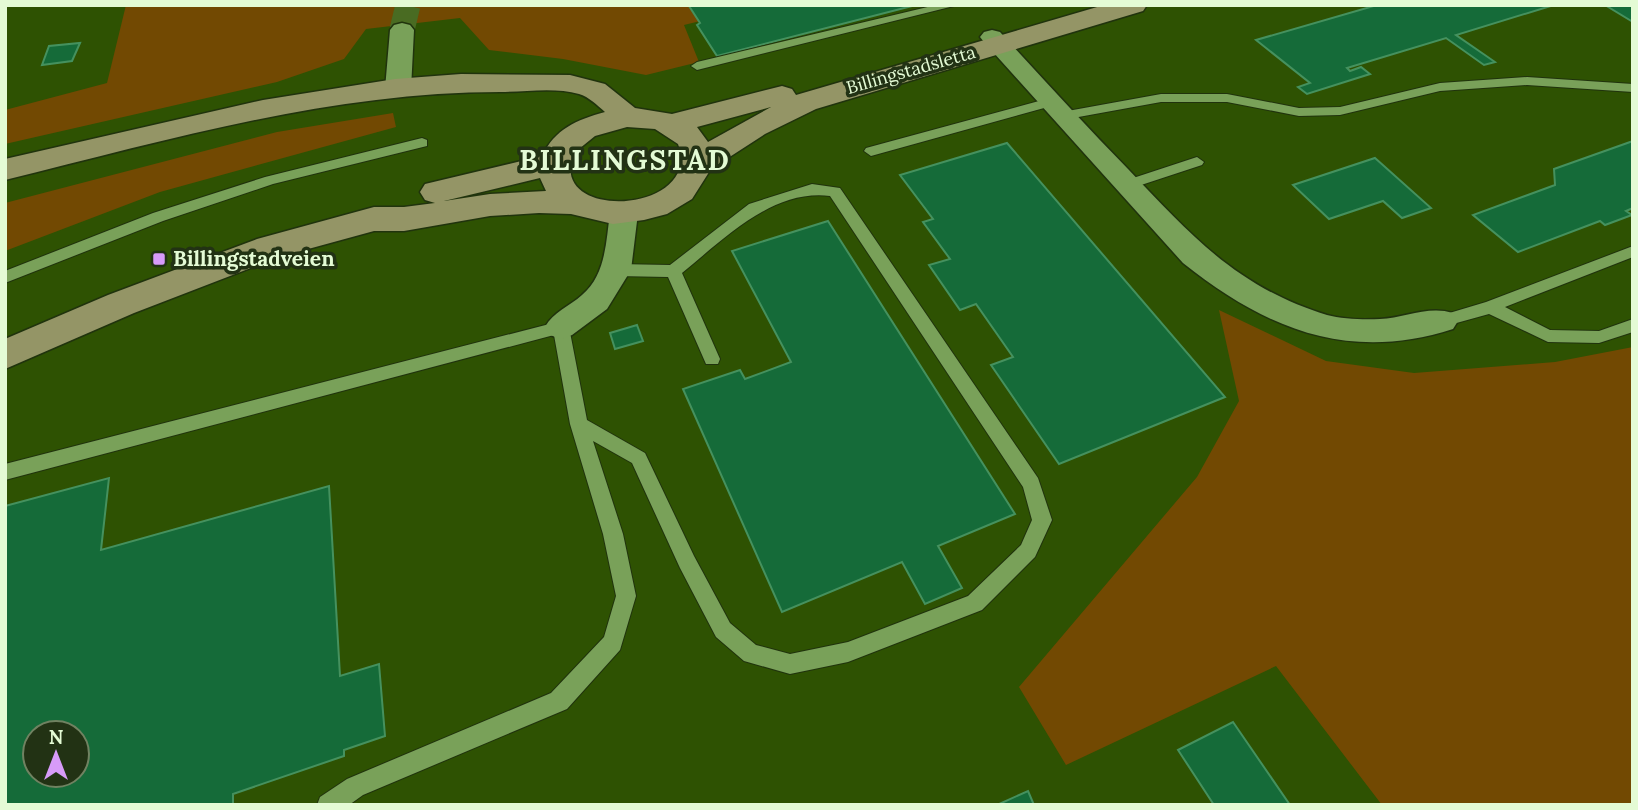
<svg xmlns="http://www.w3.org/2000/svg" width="1638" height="810" font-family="Lora,serif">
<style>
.green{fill:#724902}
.building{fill:#156b39;stroke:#45915e;stroke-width:2;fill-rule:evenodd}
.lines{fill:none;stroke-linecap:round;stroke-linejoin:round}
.street-tunnel{stroke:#496b22;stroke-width:25;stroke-dasharray:25 13;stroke-linecap:butt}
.lane-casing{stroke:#20330d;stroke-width:2}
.street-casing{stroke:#20330d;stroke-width:3}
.secondary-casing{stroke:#20330d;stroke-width:3}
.lane{fill:#79a159;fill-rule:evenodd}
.street{fill:#79a159;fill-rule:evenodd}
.secondary{fill:#949566;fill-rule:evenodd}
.poi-dot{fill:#d79bf9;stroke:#223214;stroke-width:2.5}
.labels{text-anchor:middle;stroke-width:7;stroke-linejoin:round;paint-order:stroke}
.far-street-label{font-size:18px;fill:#e4fbd5;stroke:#223214}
.poi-label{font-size:21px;font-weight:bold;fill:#e4fbd5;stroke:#223214;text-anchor:start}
.district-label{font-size:28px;font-weight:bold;letter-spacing:2px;fill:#e4fbd5;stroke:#223214}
</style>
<rect width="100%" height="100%" fill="#2e5202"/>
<path class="green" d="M126,5H766L684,25L699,62L646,75L563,59L489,50L460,18L366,29L344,59L277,82L5,144V110L107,83Z
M393,113L396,127L160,192L5,251V203L277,132Z
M1219,310L1326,361L1414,373L1555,362L1633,347V805H1382L1276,666L1066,765L1019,687L1197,477L1239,401Z"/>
<path class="building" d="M916,5L717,56L697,25L700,23L689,6Z
M1377,5H1554L1456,35L1495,62L1484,65L1446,38L1347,68L1350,71L1361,67L1370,74L1307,94L1298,87L1310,83L1256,40Z
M1605,5H1633V22Z
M80,43L72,61L42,65L49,46Z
M1633,141V208L1626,211L1632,215L1605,225L1600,221L1518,252L1473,215L1555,185L1554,169Z
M1007,143L1225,397L1059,464L991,365L1013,357L976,304L960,310L929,265L950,259L923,222L933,219L900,175Z
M1375,158L1431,208L1402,218L1383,201L1329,219L1293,185Z
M828,221L1015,514L938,546L962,588L925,604L902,562L782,612L683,389L740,370L745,379L791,362L732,251Z
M637,325L643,341L615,349L610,333Z
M109,478L101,550L329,486L340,676L379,664L385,736L344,750V756L233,794V805H5V506ZM35,733H77V775H35Z
M1233,722L1290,805H1214L1178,750Z
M1028,791L1034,805H997Z"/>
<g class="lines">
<path class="street-tunnel" d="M402,30L408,5"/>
<g class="lane-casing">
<path id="lane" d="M936,5H958L697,70L691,66L697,62Z
M1527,77L1633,84V92L1527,85L1440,91L1340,115L1299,116L1227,102H1161L1062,120L1055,116L1062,112L1161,94H1227L1299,108L1340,107L1440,83Z
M1050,98L1055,99V105L871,156L864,151L866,148Z
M422,138L427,140V146L273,184L163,221L5,283V271L153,213L265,177Z
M1197,157L1204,162L1202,165L1126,190L1119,185L1121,182Z
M812,184L840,188L1038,478L1052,520L1035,557L982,610L848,662L790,674L744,661L716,637L680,568L632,463L593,441L623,534L636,596L620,650L567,709L363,795L349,805H317L320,797L347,779L551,693L604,637L616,596L603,534L570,424L554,335L5,480V464L561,321L569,327L587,420L645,453L694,556L730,623L756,645L790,654L848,642L968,596L1021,545L1032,520L1023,487L830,196C772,189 724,239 682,273L720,359L718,364H706L668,277L616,276L608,270L616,264L670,265L749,204Z
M1633,246V257L1505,307L1550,330L1599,331L1633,319V332L1599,343L1548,342L1489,314L1442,327L1434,321L1436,317L1486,302Z"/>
</g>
<g class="street-casing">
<path id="street" d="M402,23L410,25L414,30L411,89L407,94L398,97L389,94L385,89L390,30L394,25Z
M992,30L1000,32C1042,78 1084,124 1128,169C1191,235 1236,287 1327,315C1342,319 1364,320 1380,319C1404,318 1429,305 1453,313L1458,321L1453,329C1347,363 1265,328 1183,263L984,42L980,37L984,32Z
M624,203L634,206L638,213L631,270L607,309L572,335L561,339L550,335L545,327C553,312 570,306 582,295C606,275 606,241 610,213L614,206Z"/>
</g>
<g class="secondary-casing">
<path id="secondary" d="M1104,5H1147L1143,11L816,109L765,134L711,169L692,199L667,214L644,220L613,224L571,214L539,213L490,216L404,231H374L279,257L134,313L5,369V339L108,295L257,239L374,207H404L435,203L425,200L420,192L425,184L542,156C555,129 576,120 605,112C597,105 589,97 579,94C555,87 524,92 500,92C331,92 168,140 5,180V159L263,100L395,79L461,74L570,75L605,84L635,108L672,114L782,86L792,89L796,95ZM771,107L708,142L697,127ZM627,127L655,129L678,144C704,214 545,223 574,153L595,136ZM540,178L546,191L490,194L444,201Z"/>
</g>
<use href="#lane" class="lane"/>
<use href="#street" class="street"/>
<use href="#secondary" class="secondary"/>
</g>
<rect class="poi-dot" x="152" y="252" width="14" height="14" rx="3.5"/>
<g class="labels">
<g class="far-street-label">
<text transform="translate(911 70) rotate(-16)" y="6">Billingstadsletta</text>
</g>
<g class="poi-label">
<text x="173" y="266">Billingstadveien</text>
</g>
<g class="district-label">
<text x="625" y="170">BILLINGSTAD</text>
</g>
</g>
<rect width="1638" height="810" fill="none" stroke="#e4fbd5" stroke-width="14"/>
<g transform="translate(56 754)"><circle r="33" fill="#223214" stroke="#708261" stroke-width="2"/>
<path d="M0-5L12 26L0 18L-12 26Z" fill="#d79bf9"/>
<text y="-10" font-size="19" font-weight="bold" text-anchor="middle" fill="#e4fbd5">N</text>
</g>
</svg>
